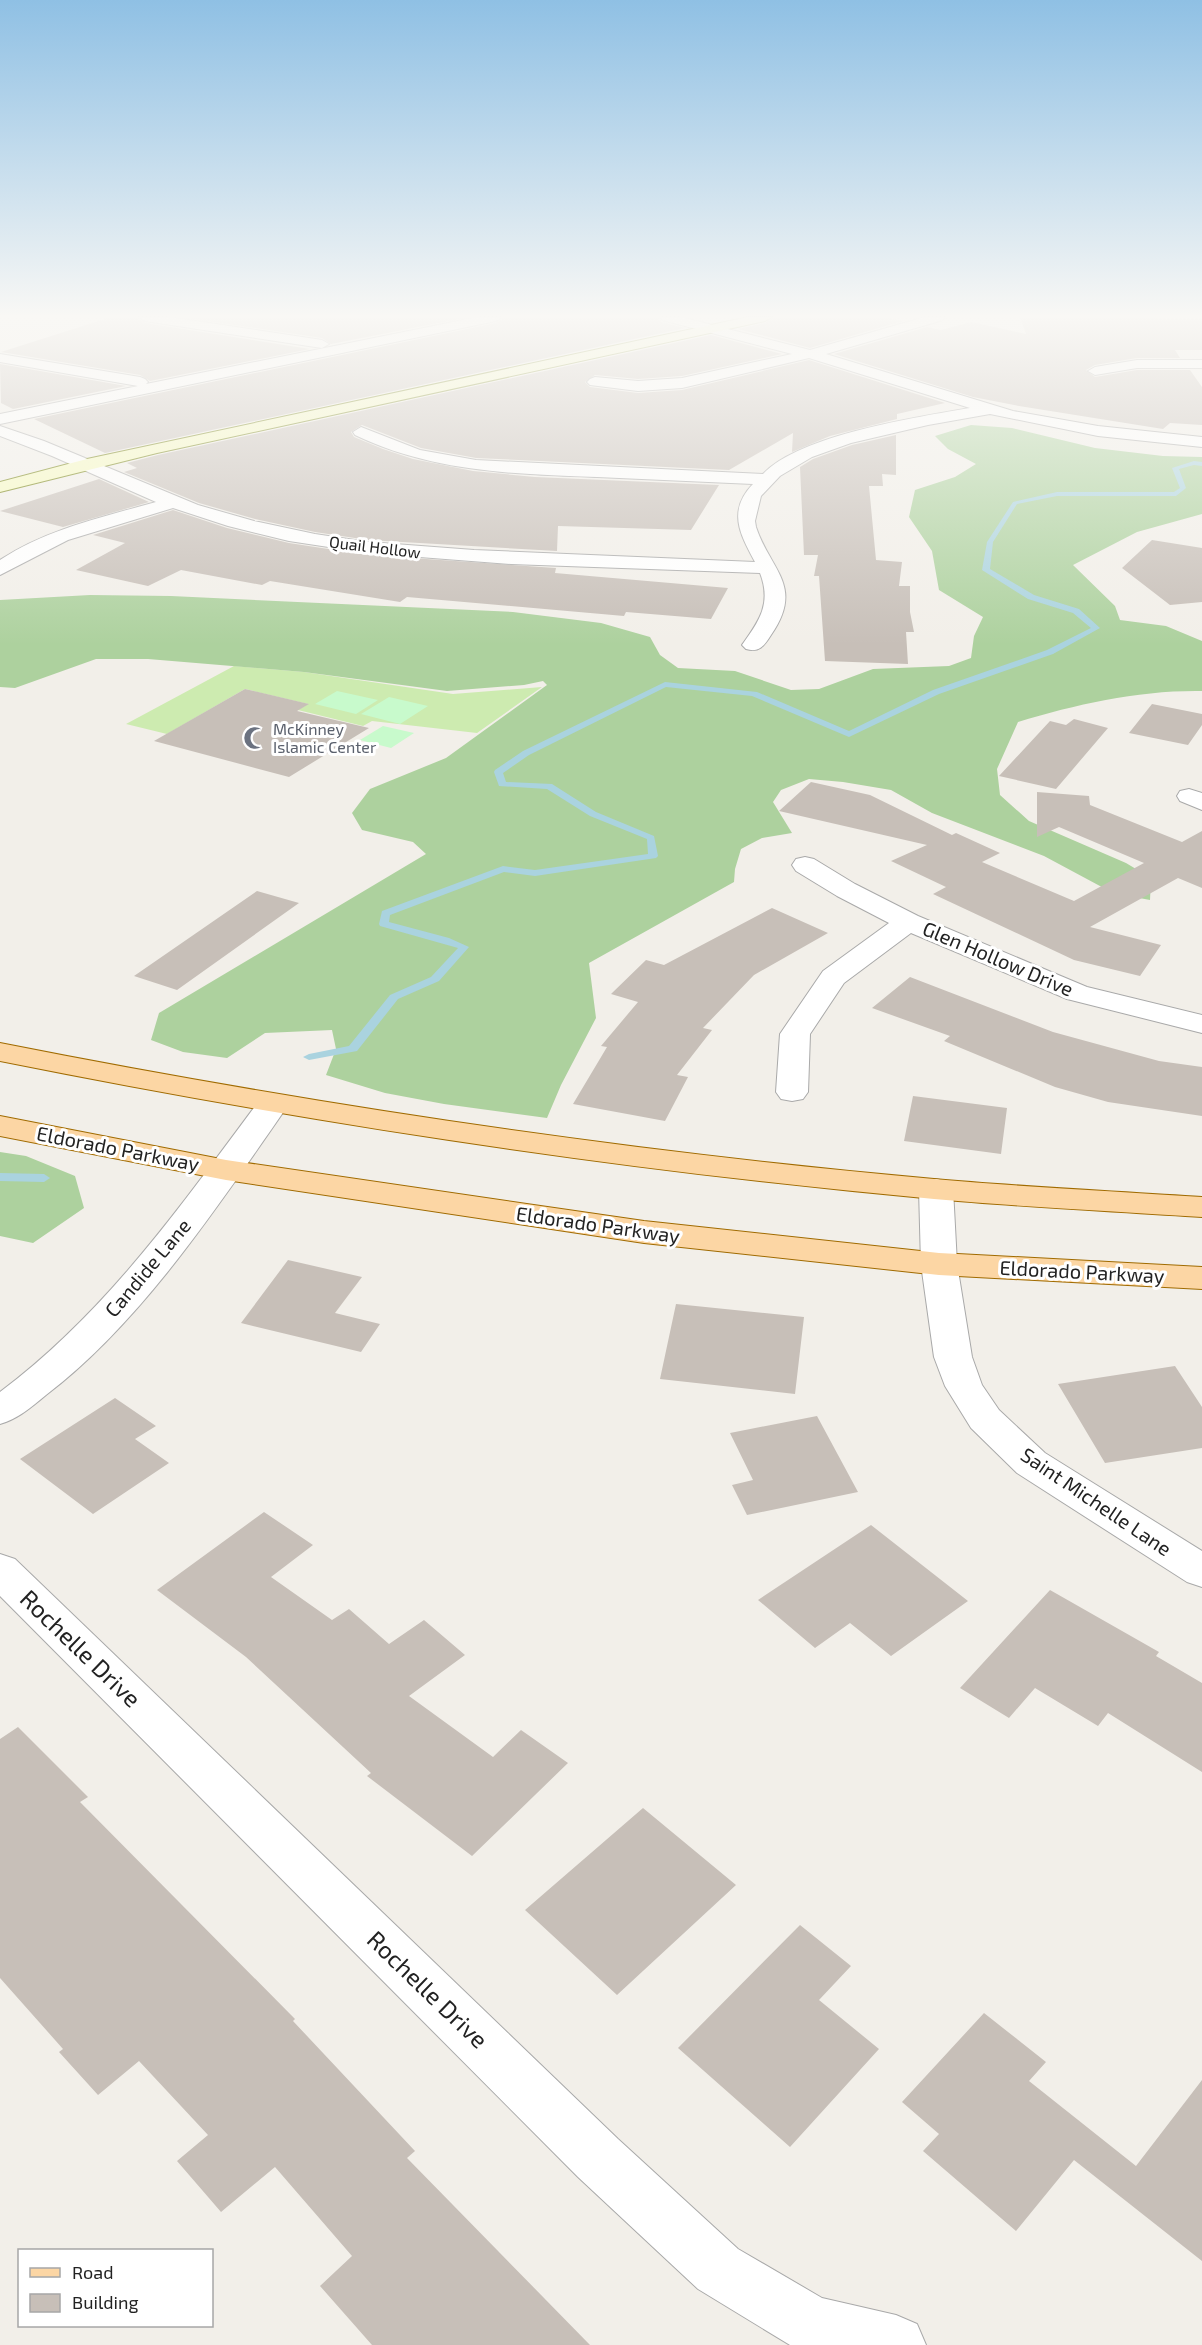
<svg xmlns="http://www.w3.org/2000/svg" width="1202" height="2345" font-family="'Exo 2',sans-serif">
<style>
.grass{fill:#cdebb0}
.forest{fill:#add19e}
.park{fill:#c8facc}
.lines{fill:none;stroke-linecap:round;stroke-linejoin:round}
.stream{fill:#aad3df;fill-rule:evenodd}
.building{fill:#c7bfb8}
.street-casing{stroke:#a9a9a9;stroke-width:2}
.secondary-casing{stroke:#707d05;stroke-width:2}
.primary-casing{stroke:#a06b00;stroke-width:2}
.street{fill:#fff;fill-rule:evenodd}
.secondary{fill:#f7fabf;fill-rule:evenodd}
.primary{fill:#fcd6a4;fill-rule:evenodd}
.labels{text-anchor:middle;stroke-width:6;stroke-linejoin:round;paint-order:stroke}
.far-street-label{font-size:16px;fill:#222;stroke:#fff}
.far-worship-label{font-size:16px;fill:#5b616d;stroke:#fff;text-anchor:start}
.street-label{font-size:20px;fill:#222;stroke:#fff}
.near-street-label{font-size:24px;fill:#222;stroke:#fff}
</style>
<rect width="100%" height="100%" fill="#f2efe9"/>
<path class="grass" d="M234,666L304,672L453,694L542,687L477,733L372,721L363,726L298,710L308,704L245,689L167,734L126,724Z"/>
<path class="forest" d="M971,425L1012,428L1095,448L1163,456L1202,457V514L1137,532L1073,565L1115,606L1120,620L1166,626L1202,641V691C1140,690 1077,704 1018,722L997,769L1000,795L1029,821L1126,863L1151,878L1150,900L1113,893L1044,856L932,813L891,790L843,782L809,779L781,790L773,802L792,833L762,838L741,849L735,869L734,882L589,963L596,1018L561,1085L547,1118L444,1104L385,1093L326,1075L336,1049L332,1030L265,1033L227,1058L183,1052L151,1040L159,1013L426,854L413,842L362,830L352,813L370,789L446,758L547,685L543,681L524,685L447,691L304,672L148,659H96L15,688L0,687V600L90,595L171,596L513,612L601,623L650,637L660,655L678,668L735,671L791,690L819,689L873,669L949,666L971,658L974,636L983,617L939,590L932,551L909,517L915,490L955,477L976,464L948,449L935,436Z
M0,1152L26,1156L75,1176L84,1208L33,1243L0,1236Z"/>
<path class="park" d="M337,691L378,700L356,714L315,704Z
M389,697L428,706L400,724L361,714Z
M383,726L414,733L391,748L360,740Z"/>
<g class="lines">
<path class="stream" d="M1194,461L1202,462V466L1194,465L1179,469L1186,488L1176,496H1057L1017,504L993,542L990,569L1034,595L1079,609L1100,628L1053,654L939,694L849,737L752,696L666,687L529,755L503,773L506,782L552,784L596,812L654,836L658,856L656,858L535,876L504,872L390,915L389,922L449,938L469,947L439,981L398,999L357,1051L309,1060L303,1057L309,1054L349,1046L390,995L431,977L458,948L380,926L379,924L382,911L503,866L535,870L648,854L647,839L590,816L547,789L499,786L494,772L495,770L523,751L665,682L757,692L849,731L933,690L1047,650L1091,628L1073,613L1028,599L982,570L987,542L1013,502L1057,492H1174L1180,488L1172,468Z
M0,1173L44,1174L50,1178L44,1182L0,1181Z"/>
</g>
<path class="building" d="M111,317H136L145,323L310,349L150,381L140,375L1,352Z
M181,317H469L331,344L322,338Z
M505,317H658L661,322L685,328L105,453L34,419L496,323Z
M774,317H884L903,321L810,348L738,329L765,323Z
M1020,317L1202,319V350H1175L1180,358H1137L1095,365L1086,370L1095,377L1137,370H1190L1202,387V425L1170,423L1163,429L1019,406L973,397L834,354L927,327L941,330L971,322L1026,334Z
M711,335L782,354L682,376L638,379L595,375L585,382L590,387L638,393L682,390L809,360L945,403L897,414V419L830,436L792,452L793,433L729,470L476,458L421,448L362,425L351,432L354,437L383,449L413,459L473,471L535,477L719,485L691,530L558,526L557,551L368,540L315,532L255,519L199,503L124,472L137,468L127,463L158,455Z
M0,364L126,386L13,409L1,403Z
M896,435V475L882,474L883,486H869L876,560L902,562L899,586H910V612L914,632H906L908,664L825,661L819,576H814L818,555H804L800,467L813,459L852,445Z
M99,479L149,502L63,527L0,511Z
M173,510L227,528L289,543L368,555L556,568L555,573L728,588L711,619L626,612L624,616L407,597L400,602L270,581L262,585L181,570L148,586L76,570L125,543L93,535Z
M1152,540L1202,548V602L1170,605L1122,568Z
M245,689L309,704L297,711L369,728L289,777L154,741Z
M1152,704L1202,714V725L1188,745L1129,733Z
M1074,719L1108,728L1056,789L999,776L1050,721L1066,725Z
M811,782L870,795L952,835L956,833L1000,853L982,862L1074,901L1144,863L1059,827L1037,837V792L1089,796L1090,805L1182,842L1202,831V888L1178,878L1090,927L1161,945L1140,976L1074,960L933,894L946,887L891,861L927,845L779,811Z
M257,891L299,903L177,990L134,976Z
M772,908L828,933L754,975L703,1028L712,1030L677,1075L688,1077L665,1121L573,1104L607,1047L601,1046L638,1002L611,994L646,960L664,965Z
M910,977L1053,1032L1159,1061L1202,1067V1116L1108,1102L1055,1087L944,1041L950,1036L872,1008Z
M913,1096L1007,1108L1001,1154L904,1141Z
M288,1260L362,1277L335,1313L380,1324L361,1352L241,1323Z
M676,1304L804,1317L795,1394L660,1379Z
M1175,1366L1202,1407V1448L1105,1463L1058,1384Z
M115,1398L156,1426L135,1439L169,1463L93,1514L20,1459Z
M817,1416L858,1492L747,1515L732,1485L753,1480L730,1433Z
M264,1512L313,1545L271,1577L332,1620L349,1609L389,1644L424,1620L465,1655L409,1696L493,1757L521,1730L568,1763L472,1856L367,1776L371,1773L246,1657L157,1590Z
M871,1525L968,1601L891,1656L850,1623L815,1648L758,1600Z
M1050,1590L1159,1652L1156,1656L1202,1683V1772L1108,1713L1098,1726L1035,1688L1009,1718L960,1688Z
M18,1727L88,1797L80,1802L295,2019L293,2021L415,2151L407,2158L590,2345H372L320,2286L352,2256L275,2167L221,2212L177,2161L208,2135L139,2061L98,2095L59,2052L63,2049L0,1978V1739Z
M643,1808L736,1885L617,1995L525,1910Z
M800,1925L851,1966L819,2000L879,2049L790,2147L678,2048Z
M984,2013L1046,2062L1029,2081L1136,2166L1202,2080V2261L1074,2160L1016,2231L923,2151L939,2134L902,2102Z"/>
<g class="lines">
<g class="street-casing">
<path id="street" d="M138,317H169L322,340L329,344L322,348L145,321Z
M478,317H503L496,321L0,424V414L138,386L0,362V354L140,377L145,379L148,382L146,384Z
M660,317H681L810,350L925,317H945L943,320L826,354L1013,411L1098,426L1202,437V447L1098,436L990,414L928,425L851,443L812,457L780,476L761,496L755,521L756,527C770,570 805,586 771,635C764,646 759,653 746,649L742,645C759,621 772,604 760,573L511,564L368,553L289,541L228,526L173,508L68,540L0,575V560C47,529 103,517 156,502L52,456L0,436V426L44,441L198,505L254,521L315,534L368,542L474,550L755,562C740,534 727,511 753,484C701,482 649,479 597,477C514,474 432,472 355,435L353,432L361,427L420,450L476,460L763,474C800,435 917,417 970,408L809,358L682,388L638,391L590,385L587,382L590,379L595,377L638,381L682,378L792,354L662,320Z
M1137,360H1202V368H1137L1095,375L1088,371L1095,367Z
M1189,789L1202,793V810L1180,801L1177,796L1180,791Z
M805,857L814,859L855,884L918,916L1087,987L1202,1015V1033L1067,999L911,933L844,983L810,1034L808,1092L803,1099L792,1101L781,1099L776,1092L780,1034L823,971L889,923L837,896L796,871L792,865L796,859Z
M273,1095L284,1097L289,1104C220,1203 142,1322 46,1395C31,1407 18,1419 0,1424V1392C108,1311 182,1204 262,1097Z
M936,1179L948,1182L953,1189L957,1264L972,1357L982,1385L999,1410L1045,1453L1202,1551V1587L1187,1582L1017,1473L971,1428L945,1386L934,1357L921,1264L919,1189L924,1182Z
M0,1554L15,1559L618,2139L738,2249L822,2298L896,2315L917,2324L926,2345H790L698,2289L578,2177L0,1596Z"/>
</g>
<g class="secondary-casing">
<path id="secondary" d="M748,317H772L765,321L157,453L0,492V482L87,459Z"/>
</g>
<g class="primary-casing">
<path id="primary" d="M0,1043C309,1104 620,1151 934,1179C1023,1187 1113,1191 1202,1197V1217C1113,1211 1023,1207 934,1199C620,1170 309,1123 0,1061Z
M0,1116L226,1160L644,1221L939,1253L1202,1267V1289L939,1275L644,1243L226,1180L0,1136Z"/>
</g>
<use href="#street" class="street"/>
<use href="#secondary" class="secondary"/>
<use href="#primary" class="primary"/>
</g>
<linearGradient id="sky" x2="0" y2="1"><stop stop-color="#8fc0e4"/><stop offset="0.49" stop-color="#f9f8f5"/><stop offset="1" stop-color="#f9f8f5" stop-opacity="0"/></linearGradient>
<rect width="1202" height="645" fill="url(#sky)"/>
<defs>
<g id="mosque-bare" transform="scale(1.8)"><path d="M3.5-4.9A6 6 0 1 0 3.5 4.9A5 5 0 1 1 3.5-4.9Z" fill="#6b7280" stroke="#fff" stroke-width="2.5" paint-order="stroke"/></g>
</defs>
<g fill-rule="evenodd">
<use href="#mosque-bare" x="255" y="738"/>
</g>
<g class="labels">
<g class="far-street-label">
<text transform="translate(375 547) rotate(7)" y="6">Quail Hollow</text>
</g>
<g class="far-worship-label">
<text x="273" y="735">McKinney<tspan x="273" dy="18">Islamic Center</tspan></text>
</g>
<g class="street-label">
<text transform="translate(998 959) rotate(23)" y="7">Glen Hollow Drive</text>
<text transform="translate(118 1149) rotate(11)" y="7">Eldorado Parkway</text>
<text transform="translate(598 1225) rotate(8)" y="7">Eldorado Parkway</text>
<text transform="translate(148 1268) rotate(-50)" y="7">Candide Lane</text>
<text transform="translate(1082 1272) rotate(3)" y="7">Eldorado Parkway</text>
<text transform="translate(1096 1502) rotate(34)" y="7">Saint Michelle Lane</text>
</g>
<g class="near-street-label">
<text transform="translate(80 1649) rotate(44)" y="8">Rochelle Drive</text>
<text transform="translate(427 1990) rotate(44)" y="8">Rochelle Drive</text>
</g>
</g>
<rect x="18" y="2249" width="195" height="78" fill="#ffffff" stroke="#a7a7a7" stroke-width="1.5"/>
<rect x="30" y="2268" width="30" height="9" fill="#fcd6a4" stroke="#a7a7a7" stroke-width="1.5"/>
<text x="72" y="2279" font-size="18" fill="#222222">Road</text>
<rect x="30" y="2294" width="30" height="18" fill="#c7bfb8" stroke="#a7a7a7" stroke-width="1.5"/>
<text x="72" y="2309" font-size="18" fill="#222222">Building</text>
</svg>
